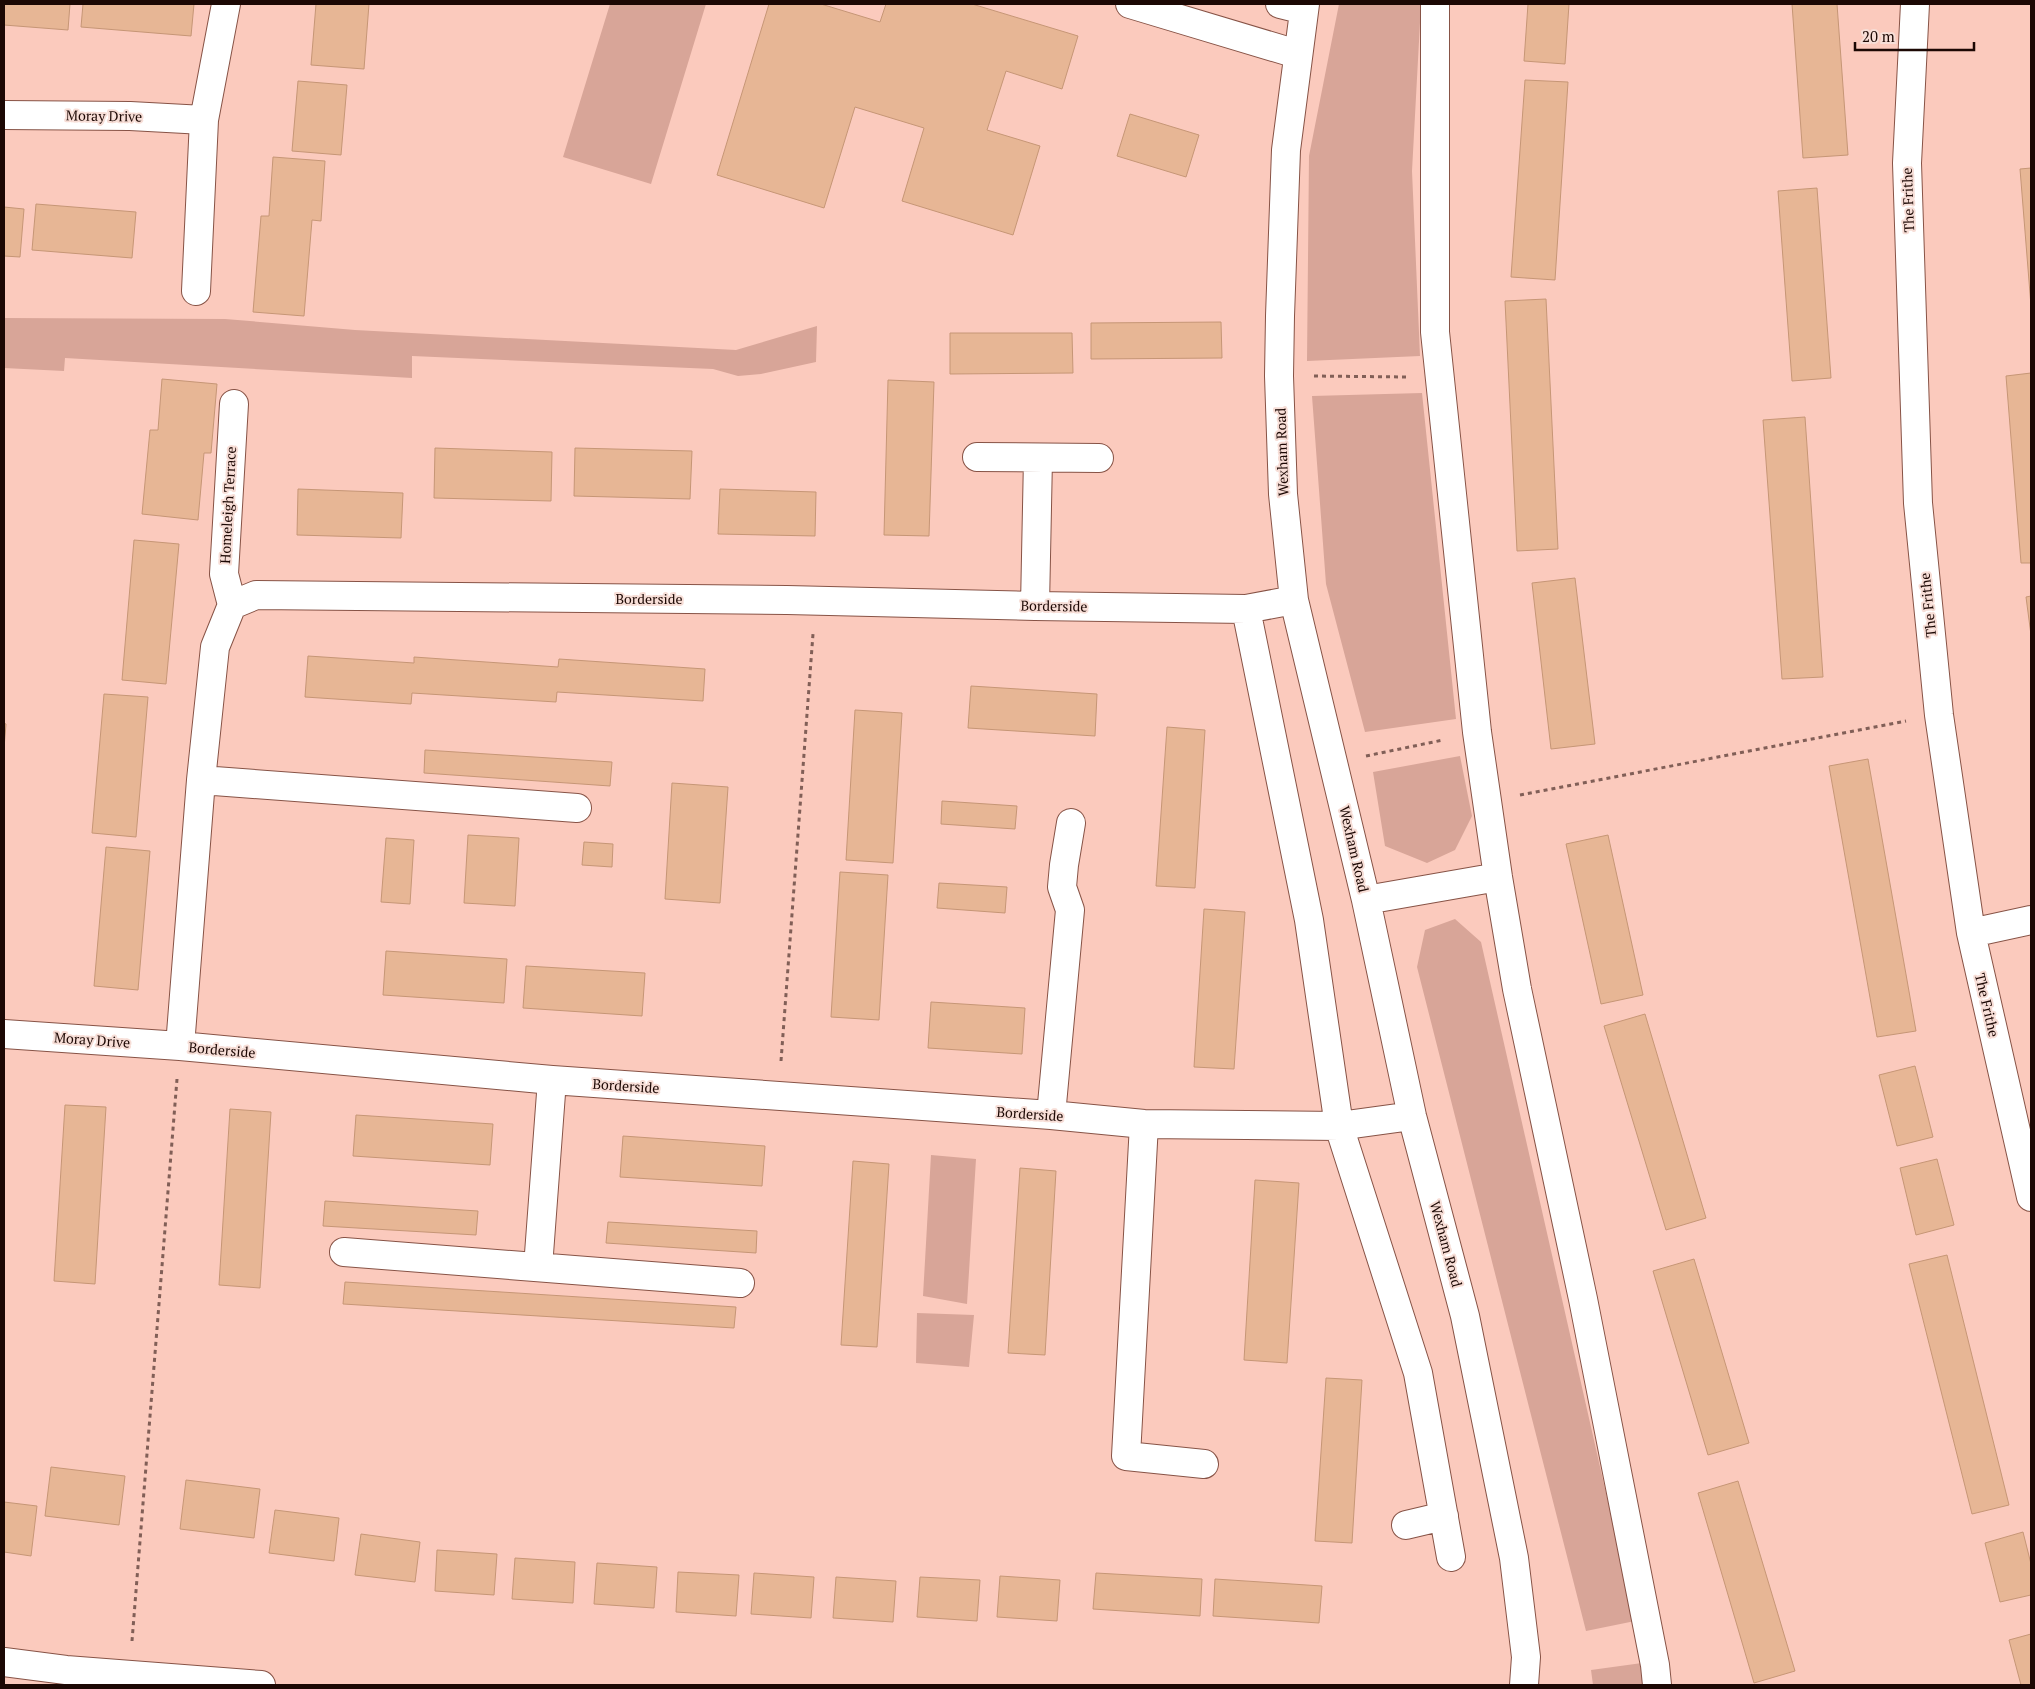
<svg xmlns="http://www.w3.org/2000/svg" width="2035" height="1689" font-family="'PT Serif',serif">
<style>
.green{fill:#d8a598}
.building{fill:#e7b695;stroke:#c69676}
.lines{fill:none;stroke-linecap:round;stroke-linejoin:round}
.minor-casing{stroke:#875346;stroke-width:30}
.path{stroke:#815f57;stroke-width:3;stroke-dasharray:4 4;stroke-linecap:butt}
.minor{stroke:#fff;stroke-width:28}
.labels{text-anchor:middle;stroke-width:4;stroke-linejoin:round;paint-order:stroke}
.street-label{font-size:14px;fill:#1c0804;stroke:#f7ded7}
</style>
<rect width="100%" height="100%" fill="#fbcabd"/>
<path class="green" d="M610,4H706L651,184L563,157Z
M1339,4H1421L1412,171L1420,356L1307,361L1309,156Z
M4,318L225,319L355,330L736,350L817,326L816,362L761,374L738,376L713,369L412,356V378L65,358L64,371L4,368Z
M1422,393L1456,719L1365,732L1326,584L1312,396Z
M1460,756L1472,816L1455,850L1427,863L1385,846L1373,772Z
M1455,919L1481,942L1635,1621L1586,1631L1417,967L1425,930Z
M931,1155L976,1159L967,1304L923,1296Z
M917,1313L974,1315L969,1367L916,1363Z
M1642,1663L1644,1685H1593L1591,1670Z"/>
<path class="building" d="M4,4H70L68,30L4,25Z
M83,4H194L191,36L81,27Z
M316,4H369L364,69L311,65Z
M769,4H821L880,22L886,4H972L1078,36L1062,89L1006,71L987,130L1040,146L1013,235L902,201L924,128L855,107L824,208L717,175Z
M1528,4H1569L1565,64L1524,61Z
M1792,4H1837L1848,155L1803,158Z
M1525,80L1568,82L1555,280L1511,277Z
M298,81L347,85L341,155L292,151Z
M1130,114L1199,135L1186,177L1117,156Z
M273,157L325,161L321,221L312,220L304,316L253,312L261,216H269Z
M2031,168V306L2020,169Z
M1817,188L1831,378L1792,381L1778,191Z
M36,204L136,212L132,258L32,250Z
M4,207L24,209L20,257L4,256Z
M1546,299L1558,549L1517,551L1505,301Z
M1221,322L1222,358L1091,359V323Z
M950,333H1072L1073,373L950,374Z
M2031,373V563H2021L2006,376Z
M162,379L217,384L211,453H204L198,520L142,514L150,430H158Z
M888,380L934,382L929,536L884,535Z
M1805,417L1823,677L1782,679L1763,420Z
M435,448L552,452L551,501L434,498Z
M575,448L692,451L690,499L574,496Z
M298,489L403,493L401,538L297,535Z
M720,489L816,492L815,536L718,534Z
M134,540L179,544L166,684L122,680Z
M1575,578L1595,744L1551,749L1532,583Z
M2031,596V635L2026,597Z
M308,656L414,663V657L558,667L559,659L705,669L703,701L557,692L556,702L412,693L411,704L305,697Z
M971,686L1097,694L1095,736L968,728Z
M104,694L148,697L136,837L92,833Z
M855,710L902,713L893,863L846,860Z
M4,723L6,724L4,748Z
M1167,727L1205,730L1195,888L1156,886Z
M425,750L612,762L610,786L424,773Z
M1868,759L1916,1031L1877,1037L1829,766Z
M672,783L728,787L720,903L665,899Z
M942,801L1017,806L1015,829L941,824Z
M468,835L519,838L515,906L464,903Z
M1608,835L1643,995L1601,1004L1566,844Z
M386,838L414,840L410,904L381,902Z
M584,842L613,844L612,867L582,865Z
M106,847L150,851L138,990L94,986Z
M840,872L888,875L879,1020L831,1017Z
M939,883L1007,887L1005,913L937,908Z
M1204,909L1245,912L1234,1069L1194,1067Z
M386,951L507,959L504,1003L383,995Z
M526,966L645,973L642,1016L523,1008Z
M931,1002L1025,1008L1022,1054L928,1048Z
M1645,1014L1706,1218L1666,1230L1604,1026Z
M1915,1066L1933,1137L1897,1146L1879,1075Z
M65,1105L106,1107L95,1284L54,1281Z
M230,1109L271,1112L260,1288L219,1285Z
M356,1115L493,1124L490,1165L353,1156Z
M623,1136L765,1146L762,1186L620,1177Z
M1937,1159L1954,1225L1916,1235L1900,1168Z
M853,1161L889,1164L877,1347L841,1345Z
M1020,1168L1056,1171L1045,1355L1008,1353Z
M1255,1180L1299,1183L1287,1363L1244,1360Z
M325,1201L478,1211L476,1235L323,1226Z
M608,1222L757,1231L756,1253L606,1243Z
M1947,1255L2009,1505L1972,1514L1909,1264Z
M1694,1259L1749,1443L1708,1455L1653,1271Z
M345,1282L736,1307L734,1328L343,1304Z
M1326,1378L1362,1380L1352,1543L1315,1541Z
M51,1467L125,1476L119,1525L45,1516Z
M186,1480L260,1489L254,1538L180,1529Z
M1738,1481L1795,1671L1754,1683L1698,1493Z
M4,1502L37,1506L31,1556L4,1552Z
M275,1510L339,1518L334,1561L269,1553Z
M2023,1532L2031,1564V1595L2000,1602L1985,1543Z
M361,1534L420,1542L415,1582L355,1575Z
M437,1550L497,1554L494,1595L435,1591Z
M515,1558L575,1562L573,1603L512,1599Z
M597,1563L657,1567L654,1608L594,1604Z
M678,1572L739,1575L736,1616L676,1612Z
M754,1573L814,1577L811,1618L751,1614Z
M1096,1573L1202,1579L1200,1616L1093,1609Z
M1000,1576L1060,1580L1057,1621L997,1617Z
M836,1577L896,1581L893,1622L833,1618Z
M920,1577L980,1580L977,1621L917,1617Z
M1215,1579L1322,1586L1319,1623L1213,1616Z
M2031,1634V1685H2021L2009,1640Z"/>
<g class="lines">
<g class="minor-casing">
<path id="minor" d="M1130,4L1297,54
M1280,4L1304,10
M1305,4L1286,150L1280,316L1279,376L1283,494L1294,600L1366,900L1412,1116L1465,1316L1514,1558L1526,1657L1524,1685
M1435,4V332L1477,732L1498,877L1517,989L1583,1299L1655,1665L1657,1685
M1915,4L1907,163L1918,503L1939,715L1971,933L2031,1197
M4,115L130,116L204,120
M196,291L204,120L226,4
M977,457L1099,458
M232,605L224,574L234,404
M1035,606L1038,458
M1246,609L1309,920L1339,1126L1418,1373L1451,1557
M201,780L577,808
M1366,900L1498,877
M1971,933L2031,920
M4,1034L180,1046L552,1080L1051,1115L1144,1124L1339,1126L1412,1116
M180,1046L201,780L215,647L232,605L256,595L787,600L1035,606L1246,609L1294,600
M1051,1115L1070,910L1062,887L1064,865L1071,823
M1144,1124L1126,1456L1204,1464
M344,1252L740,1283
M538,1267L552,1080
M1406,1525L1444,1516
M4,1662L66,1670L261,1685"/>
</g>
<path class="path" d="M1314,376L1406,377
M1366,756L1443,740
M1520,795L1906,721
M781,1061L813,634
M132,1641L177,1079"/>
<use href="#minor" class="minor"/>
</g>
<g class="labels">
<g class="street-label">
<text transform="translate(104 116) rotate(1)" y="5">Moray Drive</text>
<text transform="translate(1908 200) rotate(-92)" y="5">The Frithe</text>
<text transform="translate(1282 452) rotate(-92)" y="5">Wexham Road</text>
<text transform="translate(228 505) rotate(-87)" y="5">Homeleigh Terrace</text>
<text x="649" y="604">Borderside</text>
<text transform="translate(1928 605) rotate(-96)" y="5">The Frithe</text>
<text transform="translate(1054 606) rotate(1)" y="5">Borderside</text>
<text transform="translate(1354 849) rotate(77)" y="5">Wexham Road</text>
<text transform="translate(1987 1005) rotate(77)" y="5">The Frithe</text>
<text transform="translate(92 1040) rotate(4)" y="5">Moray Drive</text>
<text transform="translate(222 1050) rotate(5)" y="5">Borderside</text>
<text transform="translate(626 1086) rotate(4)" y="5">Borderside</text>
<text transform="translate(1030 1114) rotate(4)" y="5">Borderside</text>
<text transform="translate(1446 1244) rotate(75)" y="5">Wexham Road</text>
</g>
</g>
<rect width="2035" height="1689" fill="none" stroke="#1c0804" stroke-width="10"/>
<path d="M1855 42v8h119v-8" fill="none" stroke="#1c0804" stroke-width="2.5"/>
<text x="1862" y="42" font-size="15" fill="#1c0804" stroke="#f7ded7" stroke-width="4" paint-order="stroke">20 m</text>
</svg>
